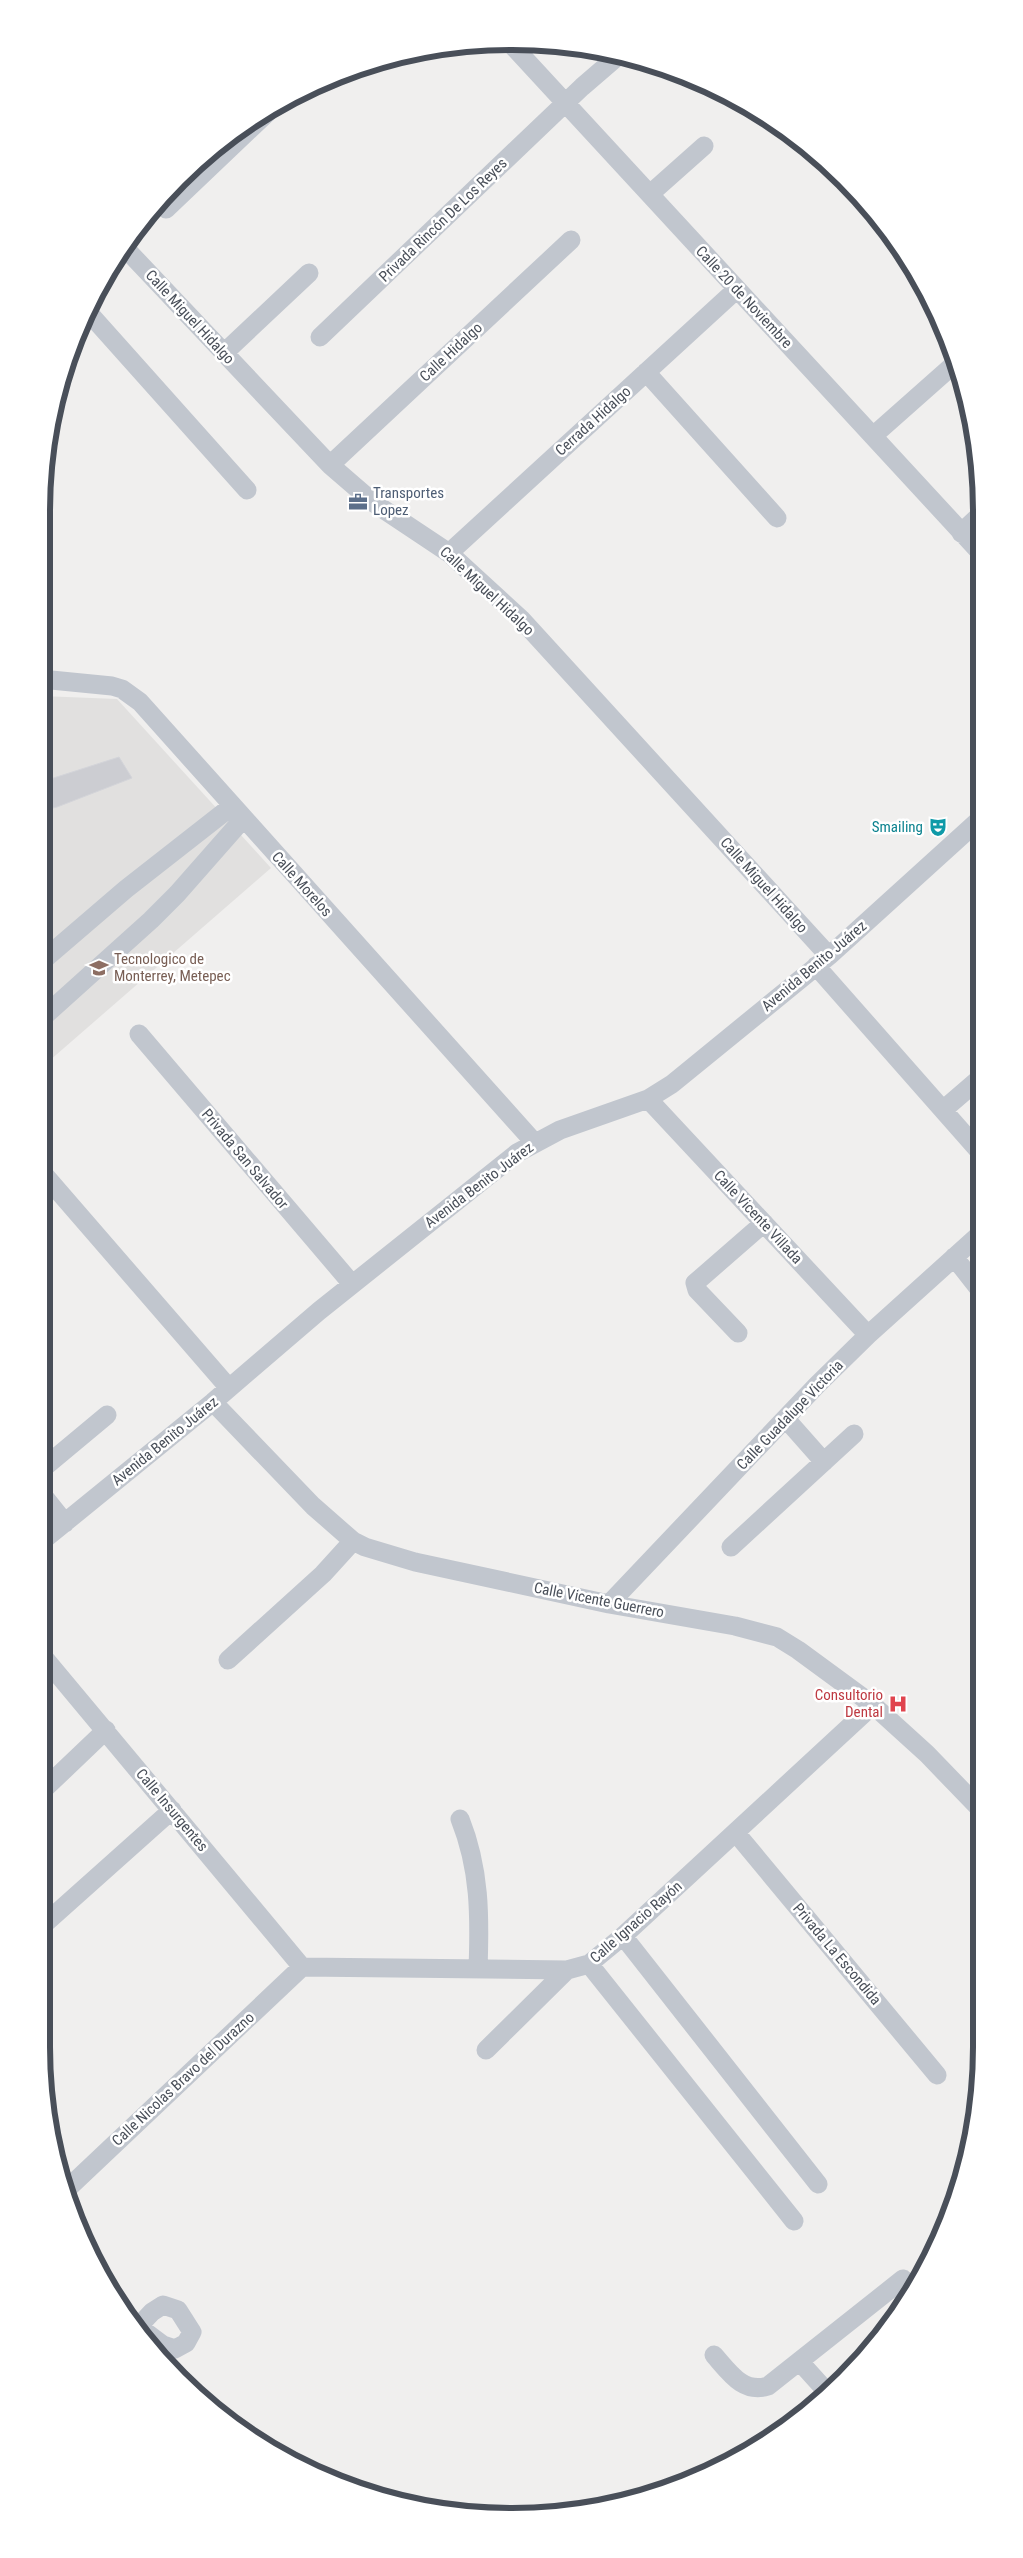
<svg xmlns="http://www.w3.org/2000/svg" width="1023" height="2558" font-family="'Roboto Condensed',sans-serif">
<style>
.education{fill:#e1e0df}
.building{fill:#cccdd2;stroke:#d3d4d9}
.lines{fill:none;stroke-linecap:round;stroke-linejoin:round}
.minor{stroke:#c1c6ce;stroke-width:19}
.labels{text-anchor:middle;stroke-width:5;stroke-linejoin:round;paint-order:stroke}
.street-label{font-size:15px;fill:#494f59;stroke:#fff}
.service-label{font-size:15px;fill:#4e5e75;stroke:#fff;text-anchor:start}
.culture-label{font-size:15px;fill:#0d838f;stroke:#fff;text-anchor:end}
.education-label{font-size:15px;fill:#785e54;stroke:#fff;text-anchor:start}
.health-label{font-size:15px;fill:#be3a42;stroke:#fff;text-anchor:end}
.rim{fill:none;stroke:#494f59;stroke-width:6}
</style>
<rect width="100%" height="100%" fill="#f0efee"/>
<path class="education" d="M41,696L117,699L271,868L41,1068Z"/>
<path class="building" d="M119,757L132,778L57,807L41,811V782Z"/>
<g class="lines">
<path class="minor" d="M510,43L978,550
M650,194L704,146
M166,209L268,112
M125,248L330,465L374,503L449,553L521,619L829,956
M88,312L247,490
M320,337L582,87L618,56
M224,353L309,273
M646,372L777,518
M873,436L952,366
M330,465L571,240
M961,533L978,517
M449,553L737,289
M41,679L112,686L122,689L140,702L534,1142
M41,962L126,889L232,806
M816,966L979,1151
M41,1019L151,920L177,894L243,819
M139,1034L352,1284
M648,1099L868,1335
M943,1110L979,1079
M41,1171L229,1388
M954,1257L980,1290
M738,1333L697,1290L695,1283L764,1223
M213,1402L313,1506L353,1541L365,1547L415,1562L609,1604L735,1626L777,1637L798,1650L873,1705L927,1754L981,1810
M786,1419L824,1462
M41,1470L107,1415
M41,1493L65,1523
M41,1542L213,1402L319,1311L517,1153L560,1130L648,1099L672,1084L829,956L979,820
M731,1547L854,1434
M609,1604L817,1385L868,1335L980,1234
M41,1654L302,1967
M228,1660L323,1574L353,1541
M41,1792L106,1730
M460,1819C480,1869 480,1916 478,1969
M736,1833L937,2075
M41,1927L172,1810
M623,1936L818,2184
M589,1964L794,2221
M302,1967L567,1970L589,1964L623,1936L873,1705
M486,2050L567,1970
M65,2191L302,1967
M137,2328L152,2312L163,2305L178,2310L192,2332L186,2343L175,2349L163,2345L139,2327
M714,2355C729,2372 743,2394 768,2386L903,2279
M800,2362L828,2393"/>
</g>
<defs>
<g id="office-bare" transform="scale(1.5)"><path d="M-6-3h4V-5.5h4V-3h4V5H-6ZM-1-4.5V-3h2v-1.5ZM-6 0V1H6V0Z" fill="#5c6f8a" stroke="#fff" stroke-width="2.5" paint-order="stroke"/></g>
<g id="theatre-bare" transform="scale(1.5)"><path d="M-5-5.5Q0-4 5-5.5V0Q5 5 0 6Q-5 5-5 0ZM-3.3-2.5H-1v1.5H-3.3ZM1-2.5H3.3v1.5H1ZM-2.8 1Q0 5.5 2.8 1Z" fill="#0f9aa8" stroke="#fff" stroke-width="2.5" paint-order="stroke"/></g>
<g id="university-bare" transform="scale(1.5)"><path d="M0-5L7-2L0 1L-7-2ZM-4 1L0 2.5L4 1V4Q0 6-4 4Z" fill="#8d6e63" stroke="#fff" stroke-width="2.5" paint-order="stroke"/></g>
<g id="hospital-bare" transform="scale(1.5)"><path d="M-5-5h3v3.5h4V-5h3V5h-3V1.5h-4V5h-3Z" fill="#e0444e" stroke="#fff" stroke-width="2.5" paint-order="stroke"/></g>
</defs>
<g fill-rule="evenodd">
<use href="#office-bare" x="358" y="502"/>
<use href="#theatre-bare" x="938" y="827"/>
<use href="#university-bare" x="99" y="968"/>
<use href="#hospital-bare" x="898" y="1704"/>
</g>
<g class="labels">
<g class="street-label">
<text transform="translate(443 220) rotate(-44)" y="5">Privada Rincón De Los Reyes</text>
<text transform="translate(744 297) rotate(47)" y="5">Calle 20 de Noviembre</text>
<text transform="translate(190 317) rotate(47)" y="5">Calle Miguel Hidalgo</text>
<text transform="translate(451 352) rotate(-43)" y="5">Calle Hidalgo</text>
<text transform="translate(593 421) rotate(-42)" y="5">Cerrada Hidalgo</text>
<text transform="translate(487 591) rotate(43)" y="5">Calle Miguel Hidalgo</text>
<text transform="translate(302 884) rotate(48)" y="5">Calle Morelos</text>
<text transform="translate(764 885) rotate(48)" y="5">Calle Miguel Hidalgo</text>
<text transform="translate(814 966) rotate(-40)" y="5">Avenida Benito Juárez</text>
<text transform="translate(245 1159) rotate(50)" y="5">Privada San Salvador</text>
<text transform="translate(479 1185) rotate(-37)" y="5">Avenida Benito Juárez</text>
<text transform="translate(758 1217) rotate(47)" y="5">Calle Vicente Villada</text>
<text transform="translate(790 1415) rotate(-46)" y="5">Calle Guadalupe Victoria</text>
<text transform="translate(165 1441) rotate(-39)" y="5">Avenida Benito Juárez</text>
<text transform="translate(599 1600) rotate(11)" y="5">Calle Vicente Guerrero</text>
<text transform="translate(172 1810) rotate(50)" y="5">Calle Insurgentes</text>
<text transform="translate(636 1922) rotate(-41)" y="5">Calle Ignacio Rayón</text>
<text transform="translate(837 1954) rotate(50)" y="5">Privada La Escondida</text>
<text transform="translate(183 2079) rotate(-43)" y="5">Calle Nicolas Bravo del Durazno</text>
</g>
<g class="service-label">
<text x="373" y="498">Transportes<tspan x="373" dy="17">Lopez</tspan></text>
</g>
<g class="culture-label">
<text x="923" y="832">Smailing</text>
</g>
<g class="education-label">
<text x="114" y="964">Tecnologico de<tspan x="114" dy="17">Monterrey, Metepec</tspan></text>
</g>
<g class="health-label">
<text x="883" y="1700">Consultorio<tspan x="883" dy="17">Dental</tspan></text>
</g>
</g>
<path d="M0 0H1023V2558H0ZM511 50H512A461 461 0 0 1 973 511V2047A461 461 0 0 1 512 2508H511A461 461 0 0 1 50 2047V511A461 461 0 0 1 511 50Z" fill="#fff" fill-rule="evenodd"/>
<path class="rim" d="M511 50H512A461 461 0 0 1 973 511V2047A461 461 0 0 1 512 2508H511A461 461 0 0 1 50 2047V511A461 461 0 0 1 511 50Z"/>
</svg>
